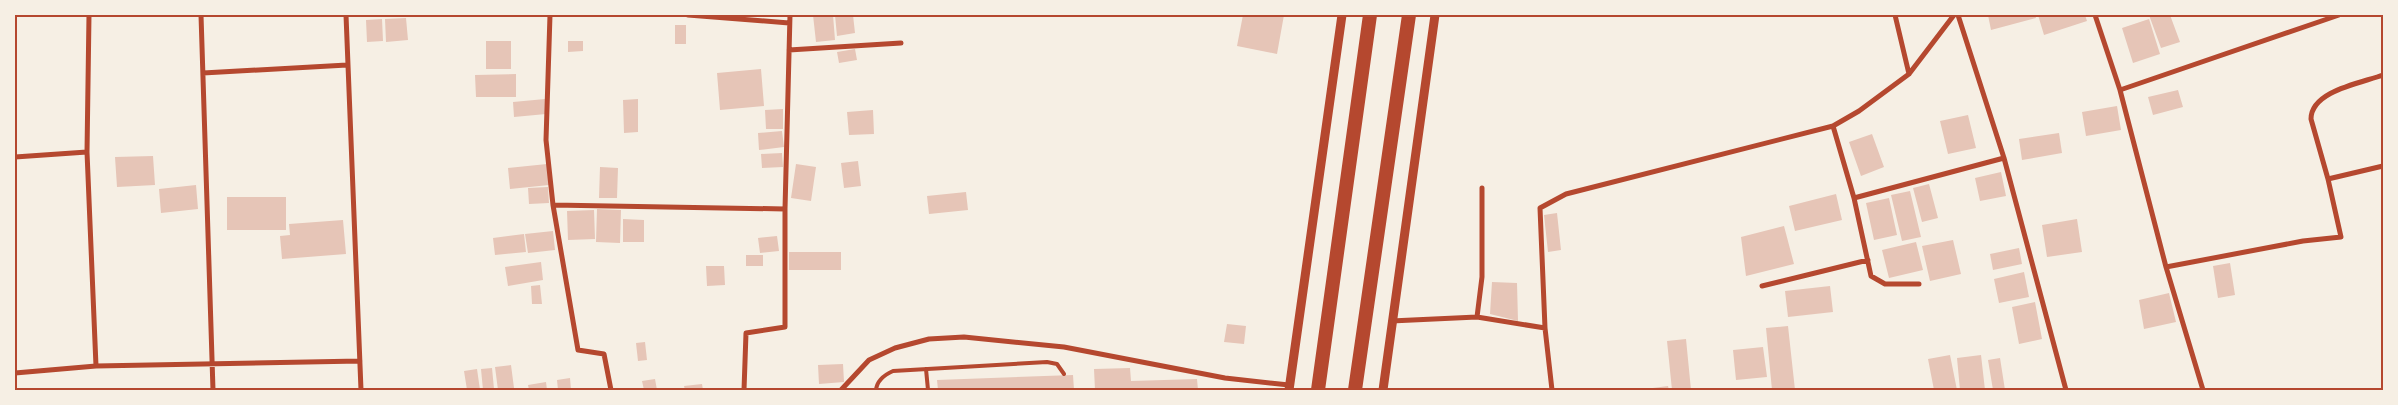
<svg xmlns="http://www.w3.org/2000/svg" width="2398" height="405" font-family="'Archivo Narrow',sans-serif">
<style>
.building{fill:#e6c5b7}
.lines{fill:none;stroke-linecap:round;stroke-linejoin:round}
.service{stroke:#b5482f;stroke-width:4}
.minor{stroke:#b5482f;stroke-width:5}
.tertiary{stroke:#b5482f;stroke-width:9}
.trunk{stroke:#b5482f;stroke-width:14}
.neatline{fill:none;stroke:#b5482f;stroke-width:2}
</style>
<rect width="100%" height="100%" fill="#f6efe4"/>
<path class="building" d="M813,15H833L835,40L816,42Z
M835,15H853L855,33L837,36Z
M1243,15H1284L1277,54L1237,46Z
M1988,15H2035L2036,18L1991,30Z
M2038,15H2085L2087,21L2044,35Z
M2149,15H2170L2180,42L2161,48Z
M406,18L408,40L386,42L385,19Z
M382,19L383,41L367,42L366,20Z
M2149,19L2160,54L2133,63L2122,28Z
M675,25H686V44H675Z
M486,41H511V69H486Z
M568,41H583V51L568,52Z
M855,49L857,60L839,63L837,52Z
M761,69L764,106L720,110L717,73Z
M516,74V97H476L475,75Z
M2178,90L2183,107L2153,115L2148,97Z
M545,99L546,114L514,117L513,102Z
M638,99V132L624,133L623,100Z
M2117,106L2121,130L2086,136L2082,112Z
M783,109V129H766L765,110Z
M873,110L874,134L849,135L847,112Z
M1968,115L1976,148L1948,154L1940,121Z
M782,131L784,147L759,150L758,133Z
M2059,133L2062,153L2022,160L2019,139Z
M1872,134L1884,167L1861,176L1849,142Z
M782,153L783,167L762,168L761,154Z
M153,156L155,185L117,187L115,157Z
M858,161L861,186L844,188L841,163Z
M547,164L549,185L510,189L508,168Z
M796,164L816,167L811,201L791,198Z
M600,167L618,168L617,198H599Z
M2001,172L2006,196L1980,201L1975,178Z
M1929,184L1938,218L1922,222L1913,188Z
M196,185L198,209L161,213L159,189Z
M548,187L549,203L529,204L528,188Z
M1910,191L1921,237L1902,241L1891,195Z
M966,192L968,210L929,214L927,196Z
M1836,194L1842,220L1795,231L1789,206Z
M227,197H286V230H227Z
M1889,198L1897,235L1874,240L1866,203Z
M597,209L621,210L620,243L596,242Z
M594,210L595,239L568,240L567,211Z
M1557,213L1561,250L1548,252L1544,215Z
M623,219L644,220V242H623Z
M2077,219L2082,252L2047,257L2042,225Z
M343,220L346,254L282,259L280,236L290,235L289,224Z
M1784,226L1794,264L1746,276L1741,237Z
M553,231L555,250L528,253L525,234Z
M524,234L526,252L495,255L493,238Z
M777,236L779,251L760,253L758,238Z
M1953,240L1961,274L1930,281L1922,246Z
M1916,242L1923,270L1889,278L1882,250Z
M2019,248L2022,264L1993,270L1990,254Z
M789,252H841V270H789Z
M746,255H763V266H746Z
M541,262L543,280L508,286L505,267Z
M2230,263L2235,295L2218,298L2213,266Z
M706,266H724L725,285L707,286Z
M2024,272L2029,297L1999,303L1994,279Z
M1492,282L1517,283L1518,321L1490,314Z
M540,285L542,304H532L531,286Z
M1830,286L1833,312L1788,317L1785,291Z
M2169,293L2176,322L2144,329L2139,300Z
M2035,302L2042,339L2019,344L2012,307Z
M1227,324L1246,326L1244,344L1224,342Z
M1788,326L1795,390H1772L1766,328Z
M1686,339L1691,390H1672L1667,341Z
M645,342L647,360L638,361L636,343Z
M1763,347L1767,377L1736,380L1733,350Z
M1950,355L1957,390H1934L1928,359Z
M1981,355L1985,390H1960L1957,358Z
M2000,358L2005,390H1993L1988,360Z
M843,364L844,382L819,384L818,365Z
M511,365L514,388L498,390L495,367Z
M492,368L494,389L483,390L481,369Z
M1130,368L1131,381L1197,379L1198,390H1095L1094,369Z
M477,369L480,390H467L464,371Z
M1073,375L1074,390H938L937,380Z
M570,378L571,390H558L557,380Z
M655,379L657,390H644L642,381Z
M546,382L547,390H529L528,385Z
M702,384L703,390H685L684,386Z
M1668,386L1669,390H1645V389Z"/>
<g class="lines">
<path class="service" d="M926,369L928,390
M876,390C877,380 884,375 893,371L1047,362L1057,364L1064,374"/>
<path class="minor" d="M201,15L213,390
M346,15L361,390
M550,15L546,140L553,205L578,350L604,354L611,390
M688,15L789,23
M1895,15L1909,74
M1958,15L2004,158L2066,390
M2095,15L2120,90L2166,267L2203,390
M789,50L901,43
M203,73L347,65
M2120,90L2339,15
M1833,126L1854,198L1871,276L1885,284H1919
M87,152L89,15
M15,157L87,152L96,366
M2328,179L2311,119C2311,91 2361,83 2383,75
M1854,198L2004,158
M553,205L785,209
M2166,267L2303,241L2341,237L2328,179L2383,166
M1762,286L1868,260
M1477,317L1482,277V188
M1391,321L1477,317L1545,328
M15,373L96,366L360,361
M744,390L746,333L785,327V209L790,15
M841,390L869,360L895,348L929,339L964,337L1064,347L1225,378L1289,385
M1552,390L1545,328L1540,208L1566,194L1833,126L1859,111L1909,74L1954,15"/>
<path class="tertiary" d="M1289,390L1342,15
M1383,390L1435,15"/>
<path class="trunk" d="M1318,390L1370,15
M1355,390L1409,15"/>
</g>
<rect width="2398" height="405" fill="none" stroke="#f6efe4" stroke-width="32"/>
<rect x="16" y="16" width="2366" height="373" class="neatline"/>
</svg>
